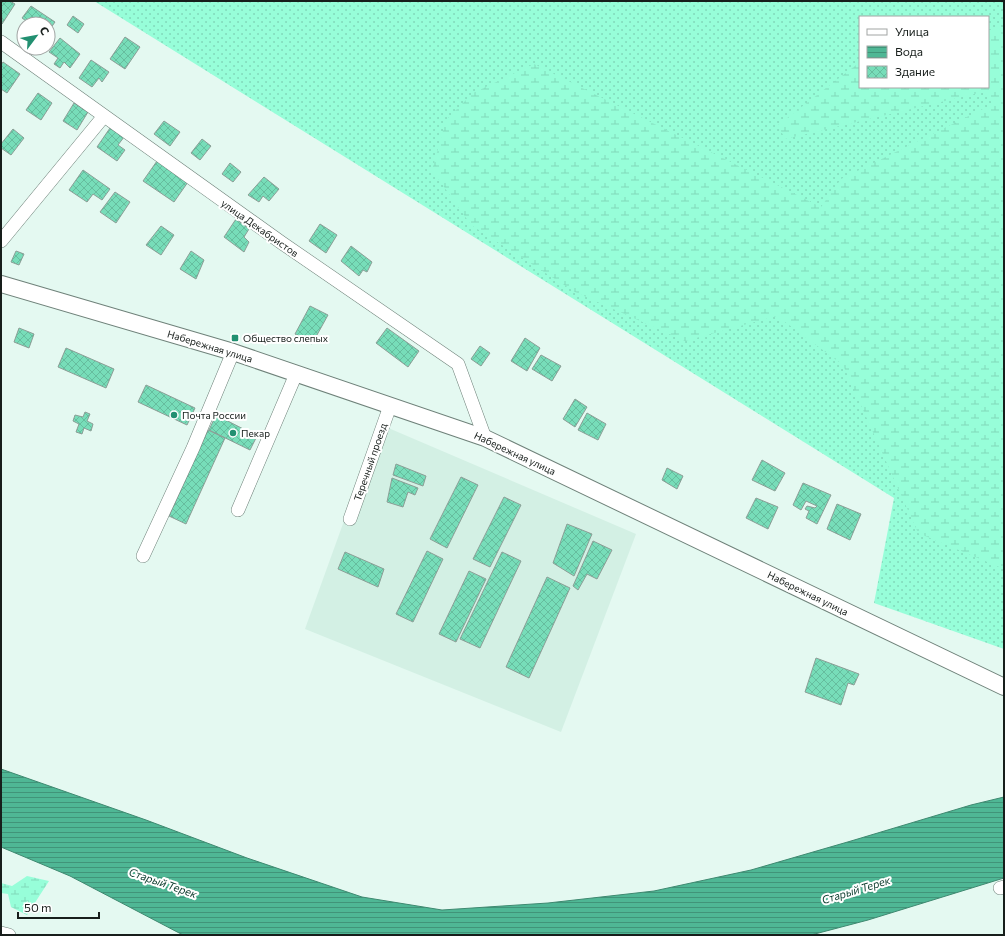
<svg xmlns="http://www.w3.org/2000/svg" width="1005" height="936" font-family="Commissioner,sans-serif">
<style>
.built{fill:#d3f0e4}
.grass{fill:url(#grass-dots);fill-rule:evenodd}
.wetland{fill:url(#wetland-marsh)}
.water{fill:url(#water-rules);stroke:#3e8970}
.building{fill:url(#building-cross-hatch);stroke:#8b9e96}
.lines{fill:none;stroke-linecap:round;stroke-linejoin:round}
.minor-casing{stroke:#6f827a;stroke-width:14}
.major-casing{stroke:#6f827a;stroke-width:18}
.minor{stroke:#fff;stroke-width:13}
.major{stroke:#fff;stroke-width:16}
.poi-dot{fill:#229071;stroke:#fff;stroke-width:1.5}
.labels{text-anchor:middle;stroke-width:4;stroke-linejoin:round;paint-order:stroke}
.street-label{font-size:10px;fill:#171e1b;stroke:#fff}
.poi-label{font-size:10px;fill:#171e1b;stroke:#fff;text-anchor:start}
.water-label{font-size:11px;font-style:italic;fill:#0c3b2d;stroke:#fff}
</style>
<defs>
<pattern id="grass-dots" width="8" height="8" patternUnits="userSpaceOnUse"><rect width="8" height="8" fill="#97fed9"/><path d="M2 2h.1M6 6h.1" fill="none" stroke="#81d9ba" stroke-width="1.8" stroke-linecap="round"/></pattern>
<pattern id="wetland-marsh" width="20" height="14" patternUnits="userSpaceOnUse"><rect width="20" height="14" fill="#97fed9"/><path d="M1 5h8M5 5V1M11 12h8M15 12V8" fill="none" stroke="#81d9ba"/></pattern>
<pattern id="water-rules" width="6" height="5" patternUnits="userSpaceOnUse"><rect width="6" height="5" fill="#4fb795"/><path d="M0 2.5h6" fill="none" stroke="#419479"/></pattern>
<pattern id="building-cross-hatch" width="8" height="8" patternUnits="userSpaceOnUse"><rect width="8" height="8" fill="#77ddb9"/><path d="M0 0l8 8M0 8l8-8" fill="none" stroke="#66bd9e"/></pattern>
</defs>
<rect width="100%" height="100%" fill="#e4f9f1"/>
<path class="built" d="M379,424L636,534L561,732L305,629Z"/>
<path class="grass" d="M94,1H1004V649L874,603L894,498ZM860,17H988V87H860Z"/>
<path class="wetland" d="M1004,28V569L918,533L843,365L777,316L685,341L575,292L471,225L432,170L446,120L473,93L534,64L821,207L841,179L993,104L983,92L785,139L778,125L860,62V87H988V30Z
M27,876L49,881L27,915L11,907L8,894L1,893V883L12,886Z"/>
<path class="water" d="M1,769L146,820L247,858L362,897L442,910L548,903L654,891L751,870L851,841L971,805L1004,797V878L868,920L811,935H183L70,876L1,847Z"/>
<path class="building" d="M1,1H10L15,4L2,24Z
M31,6L55,22L48,32V24H28L29,23L22,18Z
M73,16L84,24L78,33L67,25Z
M125,37L140,47L125,69L110,59Z
M60,38L80,54L70,68L64,62L60,68L54,64L58,58L49,52Z
M91,60L109,72L102,82L99,78L92,87L79,78Z
M3,62L20,74L7,93L1,89V65Z
M38,93L52,103L41,120L26,110Z
M74,103L88,112L77,130L63,121Z
M164,121L180,132L170,146L154,134Z
M110,128L124,137L118,145L125,150L117,161L97,147Z
M13,129L24,138L11,155L1,148V144Z
M202,139L211,146L200,160L191,153Z
M157,161L188,182L174,202L143,181Z
M230,163L241,172L233,182L222,174Z
M83,170L110,189L102,200L93,194L87,202L69,190Z
M264,177L279,189L269,201L263,196L259,202L248,195Z
M115,192L130,202L116,223L100,212Z
M236,219L249,229L244,237L249,242L244,252L224,237Z
M320,224L337,235L326,253L309,241Z
M161,226L174,235L161,255L146,245Z
M351,246L372,262L367,272L363,270L359,276L341,261Z
M16,251L24,254L19,265L11,262Z
M191,251L204,260L196,279L180,269Z
M310,306L328,315L312,344L295,334Z
M19,328L34,334L29,348L14,342Z
M387,328L419,351L408,367L376,343Z
M525,338L540,348L527,371L511,361Z
M480,346L490,353L481,366L471,359Z
M66,348L114,369L106,388L58,367Z
M541,355L561,366L552,381L532,369Z
M146,385L195,408L187,425L138,402Z
M575,399L587,407L575,427L563,419Z
M85,412L90,414L87,421L93,424L91,431L84,428L82,434L76,432L79,424L73,421L75,415L83,417Z
M587,413L606,424L598,440L578,430Z
M216,415L257,436L250,450L209,430Z
M208,430L225,438L186,524L169,516Z
M762,460L785,473L775,491L752,480Z
M396,464L426,476L423,486L393,475Z
M667,468L683,476L677,489L662,480Z
M461,477L478,485L447,548L430,539Z
M392,478L418,488L415,495L408,492L403,507L387,502Z
M803,483L831,495L817,524L806,518L809,511L805,509L807,506L815,508L817,506L806,501L801,510L793,505Z
M504,497L521,505L490,567L473,559Z
M756,498L778,507L768,529L746,518Z
M837,504L861,514L850,540L827,529Z
M567,524L592,534L574,576L553,563Z
M593,541L612,550L597,579L587,574L578,590L573,586Z
M427,551L443,559L413,622L396,614Z
M345,552L384,569L378,587L338,569Z
M502,552L521,561L480,648L460,639Z
M469,571L486,579L456,642L439,634Z
M547,577L570,588L529,678L506,667Z
M816,658L859,674L854,685L848,683L841,705L805,692Z"/>
<g class="lines">
<g class="minor-casing">
<path id="minor" d="M1,42L282,243L458,364L485,438
M1,241L104,116
M238,510L296,374
M350,519L390,406
M143,556L193,448L233,352
M1000,888L1004,887
M1,933L9,935"/>
</g>
<g class="major-casing">
<path id="major" d="M1,284L233,352L485,438L1004,687"/>
</g>
<use href="#minor" class="minor"/>
<use href="#major" class="major"/>
</g>
<g class="poi-dot">
<rect x="231" y="334" width="8" height="8" rx="2"/>
<circle cx="174" cy="415" r="4"/>
<circle cx="233" cy="433" r="4"/>
</g>
<g class="labels">
<g class="street-label">
<text transform="translate(260 228) rotate(35)" y="4">улица Декабристов</text>
<text transform="translate(210 346) rotate(17)" y="4">Набережная улица</text>
<text transform="translate(515 453) rotate(25)" y="4">Набережная улица</text>
<text transform="translate(370 462) rotate(-71)" y="4">Теречный проезд</text>
<text transform="translate(808 593) rotate(26)" y="4">Набережная улица</text>
</g>
<g class="poi-label">
<text x="243" y="342">Общество слепых</text>
<text x="182" y="419">Почта России</text>
<text x="241" y="437">Пекар</text>
</g>
<g class="water-label">
<text transform="translate(163 883) rotate(19)" y="4">Старый Терек</text>
<text transform="translate(856 890) rotate(-17)" y="4">Старый Терек</text>
</g>
</g>
<rect width="1005" height="936" fill="none" stroke="#171e1b" stroke-width="4"/>
<rect x="859" y="16" width="130" height="72" fill="#ffffff" stroke="#a2a5a4"/>
<rect x="867" y="29" width="20" height="6" fill="#ffffff" stroke="#a2a5a4"/>
<text x="895" y="36" font-size="12" fill="#171e1b">Улица</text>
<rect x="867" y="46" width="20" height="12" fill="url(#water-rules)" stroke="#a2a5a4"/>
<text x="895" y="56" font-size="12" fill="#171e1b">Вода</text>
<rect x="867" y="66" width="20" height="12" fill="url(#building-cross-hatch)" stroke="#a2a5a4"/>
<text x="895" y="76" font-size="12" fill="#171e1b">Здание</text>
<g transform="translate(36 36) rotate(58)"><circle r="19" fill="#ffffff" stroke="#a2a5a4"/>
<path d="M0-3L7 15L0 10L-7 15Z" fill="#229071"/>
<text y="-6" font-size="11" font-weight="bold" text-anchor="middle" fill="#171e1b">С</text>
</g>
<path d="M18 912v6h81v-6" fill="none" stroke="#171e1b" stroke-width="2"/>
<text x="24" y="912" font-size="12" fill="#171e1b" stroke="#ffffff" stroke-width="3" paint-order="stroke">50 m</text>
</svg>
